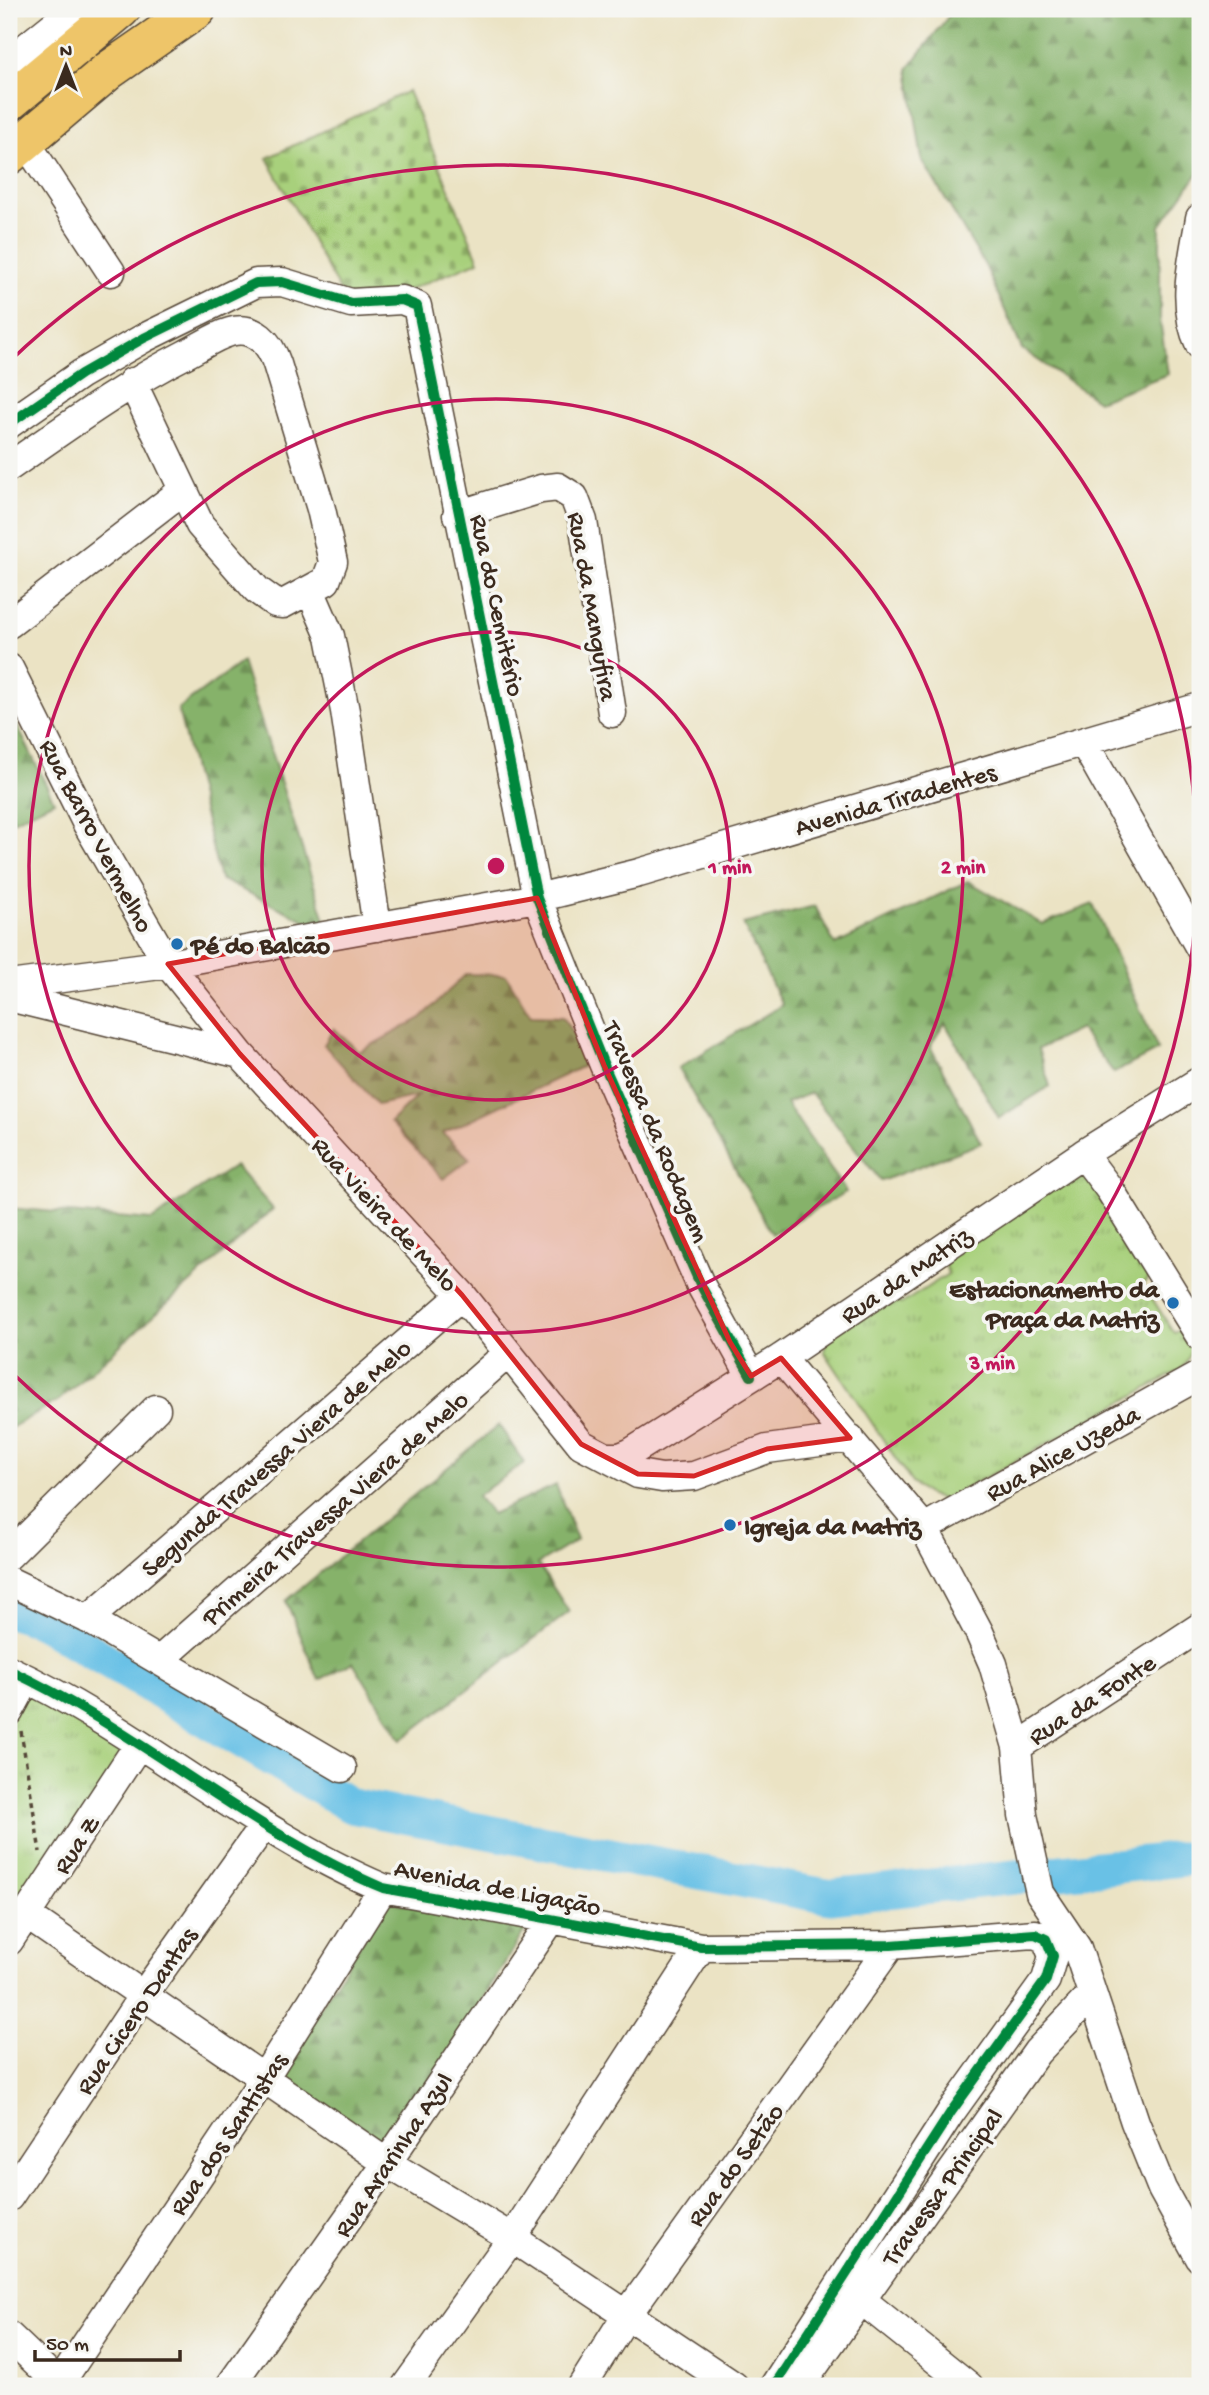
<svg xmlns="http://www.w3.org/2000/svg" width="1209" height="2395" font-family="'Gochi Hand',sans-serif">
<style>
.grass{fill:url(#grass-tufts);stroke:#727d4c;stroke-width:2}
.forest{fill:url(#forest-firs);stroke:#606e44;stroke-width:2}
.cemetery{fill:url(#cemetery-stones);stroke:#727d4c;stroke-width:2}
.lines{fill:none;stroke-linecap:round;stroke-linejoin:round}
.river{stroke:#69c1e6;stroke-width:35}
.minor-casing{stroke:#554637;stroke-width:31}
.highway-casing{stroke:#554637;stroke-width:41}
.path{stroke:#554637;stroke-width:3.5;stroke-dasharray:5 5;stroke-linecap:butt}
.minor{stroke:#fff;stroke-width:28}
.highway{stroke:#eec569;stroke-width:38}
.cycleway-casing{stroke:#f6f6f2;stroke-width:15}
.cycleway{stroke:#00873e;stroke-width:10}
.marked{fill:#d62828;fill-opacity:0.2;stroke:#d62828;stroke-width:5;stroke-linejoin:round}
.ring{fill:none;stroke:#c2185b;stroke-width:3.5}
.poi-dot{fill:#1f6fb2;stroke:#f6f6f2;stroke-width:2.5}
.labels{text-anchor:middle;stroke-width:7;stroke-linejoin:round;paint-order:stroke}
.street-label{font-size:26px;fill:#3b2a1e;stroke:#f6f6f2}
.poi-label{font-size:26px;font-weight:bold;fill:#3b2a1e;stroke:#f6f6f2;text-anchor:start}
.centre{fill:#c2185b;stroke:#f6f6f2;stroke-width:3.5}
.ring-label{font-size:21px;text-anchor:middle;font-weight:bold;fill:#c2185b;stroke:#f6f6f2;stroke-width:7;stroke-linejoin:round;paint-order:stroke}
</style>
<defs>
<pattern id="grass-tufts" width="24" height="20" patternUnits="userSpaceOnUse" patternTransform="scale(1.75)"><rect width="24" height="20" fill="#a8d07b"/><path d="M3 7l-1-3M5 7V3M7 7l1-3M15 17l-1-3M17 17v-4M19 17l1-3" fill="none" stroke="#8aa964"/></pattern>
<pattern id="forest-firs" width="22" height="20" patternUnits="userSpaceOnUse" patternTransform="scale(1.75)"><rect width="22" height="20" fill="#86b26b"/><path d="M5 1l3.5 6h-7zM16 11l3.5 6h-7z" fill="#6f9157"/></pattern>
<pattern id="cemetery-stones" width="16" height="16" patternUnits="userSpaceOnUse" patternTransform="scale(1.75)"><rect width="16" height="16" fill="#a8d07b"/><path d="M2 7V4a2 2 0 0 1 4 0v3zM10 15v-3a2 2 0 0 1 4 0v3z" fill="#8aa964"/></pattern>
</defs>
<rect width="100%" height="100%" fill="#f6f6f2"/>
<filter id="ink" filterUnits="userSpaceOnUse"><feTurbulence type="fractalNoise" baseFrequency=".0143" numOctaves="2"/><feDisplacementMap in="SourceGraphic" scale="14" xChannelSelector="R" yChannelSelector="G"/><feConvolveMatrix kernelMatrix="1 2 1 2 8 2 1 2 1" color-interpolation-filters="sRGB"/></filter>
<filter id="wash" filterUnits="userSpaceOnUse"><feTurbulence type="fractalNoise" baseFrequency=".00686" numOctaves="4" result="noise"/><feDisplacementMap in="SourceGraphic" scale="28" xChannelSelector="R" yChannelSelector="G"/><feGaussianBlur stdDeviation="1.57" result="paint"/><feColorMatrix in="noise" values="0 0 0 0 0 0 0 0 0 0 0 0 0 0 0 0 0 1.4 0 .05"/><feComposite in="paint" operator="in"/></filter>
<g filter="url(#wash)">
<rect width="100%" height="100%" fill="#ebe3c4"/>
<path class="grass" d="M1087,1167L1154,1271L1143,1284L1174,1333L1187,1327C1193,1344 1193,1357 1180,1370L945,1500L930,1496L912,1483L824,1351L830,1331L888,1292L901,1304L948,1274L943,1258Z
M28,1677L139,1743L9,1946V1703Z"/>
<path class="forest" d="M954,9H1200V171L1160,226V320L1168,374L1098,401L1022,349L986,267L922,160L908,69Z
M242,662L329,932L220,879L178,709Z
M9,709L54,801L9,823Z
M968,881L1042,924L1093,904L1158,1050L1114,1073L1080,1029L1038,1049L1050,1086L999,1118L945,1023L930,1046L981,1143L881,1181L811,1093L786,1103L846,1192L772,1234L678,1068L782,1005L743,924L815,906L835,945Z
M466,974L506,975L531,1016L563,1017L590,1063L443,1133L470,1159L443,1179L390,1122L417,1096L378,1105L324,1045L334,1028L359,1052L421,1018Z
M235,1166L273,1209L59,1400L9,1429V1208L152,1220Z
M499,1425L524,1463L477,1496L492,1514L556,1485L577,1540L538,1564L569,1612L401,1740L353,1662L319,1680L286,1601Z
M387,1901L528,1925L387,2155L278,2075Z"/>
<path class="cemetery" d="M408,91L479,261L352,313L267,158Z"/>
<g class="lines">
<path class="river" d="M9,1611L39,1620L351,1806L831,1897L1200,1857"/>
</g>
</g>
<g filter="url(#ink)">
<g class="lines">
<g class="minor-casing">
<path id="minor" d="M9,61L74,9
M25,141L111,272
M1200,218C1193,260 1180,304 1200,345
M9,424L81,374L144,338L256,283L282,282L351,303L402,300L417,306L537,898L604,1065L700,1284L751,1376
M9,467C67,427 123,386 186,354C200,347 215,336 230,332C255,325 270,343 277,364L321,509L333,562L326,581L283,604L275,603L257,590L200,525L132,382
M457,515L541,489L558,487L574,497L583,521L612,713
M310,590L330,636L345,711L377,927
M9,624L182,491
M9,668L87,824L168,964L240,1054L462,1295L581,1444L638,1474L662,1478L694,1476L767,1449L850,1438
M1084,743L1200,948
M9,985L168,964L537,898L639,873L1200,707
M9,997L240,1054
M1083,1154L1110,1190L1200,1336
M781,1358L924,1528L979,1632L993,1664L1017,1747L1023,1815L1040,1893L1077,1948L1135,2122L1162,2189L1200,2258
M606,1457H620L630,1453L781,1358L1083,1154L1200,1081
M924,1528L1200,1375
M9,1555L156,1409
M9,1581L88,1619L342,1768
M88,1619L462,1295
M160,1660L507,1354
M9,1670C140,1731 250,1832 383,1888L701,1947L891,1945L1035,1934L1046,1939L1053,1956L1046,1980L951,2112L774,2386
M9,1712L27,1679
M1017,1747L1200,1627
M28,1916L387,2163L512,2238L734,2386
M9,1941L139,1744
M9,2197L144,1994L264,1825
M859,2298L969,2386
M9,2336L52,2377L66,2374L264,2078L383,1888
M230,2386L387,2163L551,1920
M406,2386L512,2238L701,1947
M582,2386L626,2316L891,1945
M800,2386L1037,2052L1092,1994"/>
</g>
<g class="highway-casing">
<path id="highway" d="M9,102L121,9
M9,155L108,71L197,9"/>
</g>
<path class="path" d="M21,1731L40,1852"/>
<use href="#minor" class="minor"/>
<use href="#highway" class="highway"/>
<g class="cycleway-casing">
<path id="cycleway" d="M9,424L81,374L144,338L256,283L282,282L351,303L402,300L417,306L537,898L604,1065L700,1284L751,1376
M9,1670C140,1731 250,1832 383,1888L701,1947L891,1945L1035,1934L1046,1939L1053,1956L1046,1980L951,2112L774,2386"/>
</g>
<use href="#cycleway" class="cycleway"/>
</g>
</g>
<path class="marked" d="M537,898L604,1065L730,1342L751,1376L781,1358L850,1438L767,1449L694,1476L638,1474L581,1444L462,1295L240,1054L168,964Z"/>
<g class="ring">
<circle cx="496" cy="866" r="234"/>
<circle cx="496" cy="866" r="467"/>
<path d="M9 362A701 701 0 1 1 9 1370"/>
</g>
<g class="poi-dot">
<circle cx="177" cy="944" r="7"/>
<circle cx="1173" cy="1303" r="7"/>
<circle cx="730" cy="1525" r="7"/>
</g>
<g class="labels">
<g class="street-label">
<text transform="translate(499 605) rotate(78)" y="9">Rua do Cemitério</text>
<text transform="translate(594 606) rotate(80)" y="9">Rua da Mangufira</text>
<text transform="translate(895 798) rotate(-16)" y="9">Avenida Tiradentes</text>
<text transform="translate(98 835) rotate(62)" y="9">Rua Barro Vermelho</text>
<text transform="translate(658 1131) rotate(67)" y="9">Travessa da Rodagem</text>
<text transform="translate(386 1213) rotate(47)" y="9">Rua Vieira de Melo</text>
<text transform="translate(905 1274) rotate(-34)" y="9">Rua da Matriz</text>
<text transform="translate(1062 1452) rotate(-29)" y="9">Rua Alice Uzeda</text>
<text transform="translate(275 1457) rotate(-41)" y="9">Segunda Travessa Viera de Melo</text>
<text transform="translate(334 1507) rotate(-41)" y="9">Primeira Travessa Viera de Melo</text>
<text transform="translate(1091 1698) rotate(-33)" y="9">Rua da Fonte</text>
<text transform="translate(75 1844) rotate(-57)" y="9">Rua Z</text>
<text transform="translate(498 1886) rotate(11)" y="9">Avenida de Ligação</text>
<text transform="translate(135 2010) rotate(-56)" y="9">Rua Cicero Dantas</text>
<text transform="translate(227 2133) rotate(-56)" y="9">Rua dos Santistas</text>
<text transform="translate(392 2154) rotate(-56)" y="9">Rua Ararinha Azul</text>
<text transform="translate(734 2164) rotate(-54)" y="9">Rua do Setão</text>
<text transform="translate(941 2186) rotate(-54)" y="9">Travessa Principal</text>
</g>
<g class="poi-label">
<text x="191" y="953">Pé do Balcão</text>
<text x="1159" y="1297" text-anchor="end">Estacionamento da<tspan x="1159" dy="30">Praça da Matriz</tspan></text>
<text x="744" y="1534">Igreja da Matriz</text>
</g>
</g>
<circle cx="496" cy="866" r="10" class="centre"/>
<g class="ring-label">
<text x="730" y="873">1 min</text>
<text x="963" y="873">2 min</text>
<text x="992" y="1369">3 min</text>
</g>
<rect width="1209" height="2395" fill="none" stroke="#f6f6f2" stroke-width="35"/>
<g transform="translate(66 66)" stroke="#f6f6f2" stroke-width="5" paint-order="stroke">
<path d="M0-5L12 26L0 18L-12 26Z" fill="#3b2a1e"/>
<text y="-10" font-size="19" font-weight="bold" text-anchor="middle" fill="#3b2a1e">N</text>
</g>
<path d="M35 2350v10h145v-10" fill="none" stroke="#3b2a1e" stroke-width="3.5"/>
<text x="46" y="2350" font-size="21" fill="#3b2a1e" stroke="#f6f6f2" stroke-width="5" paint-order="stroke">50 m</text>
</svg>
